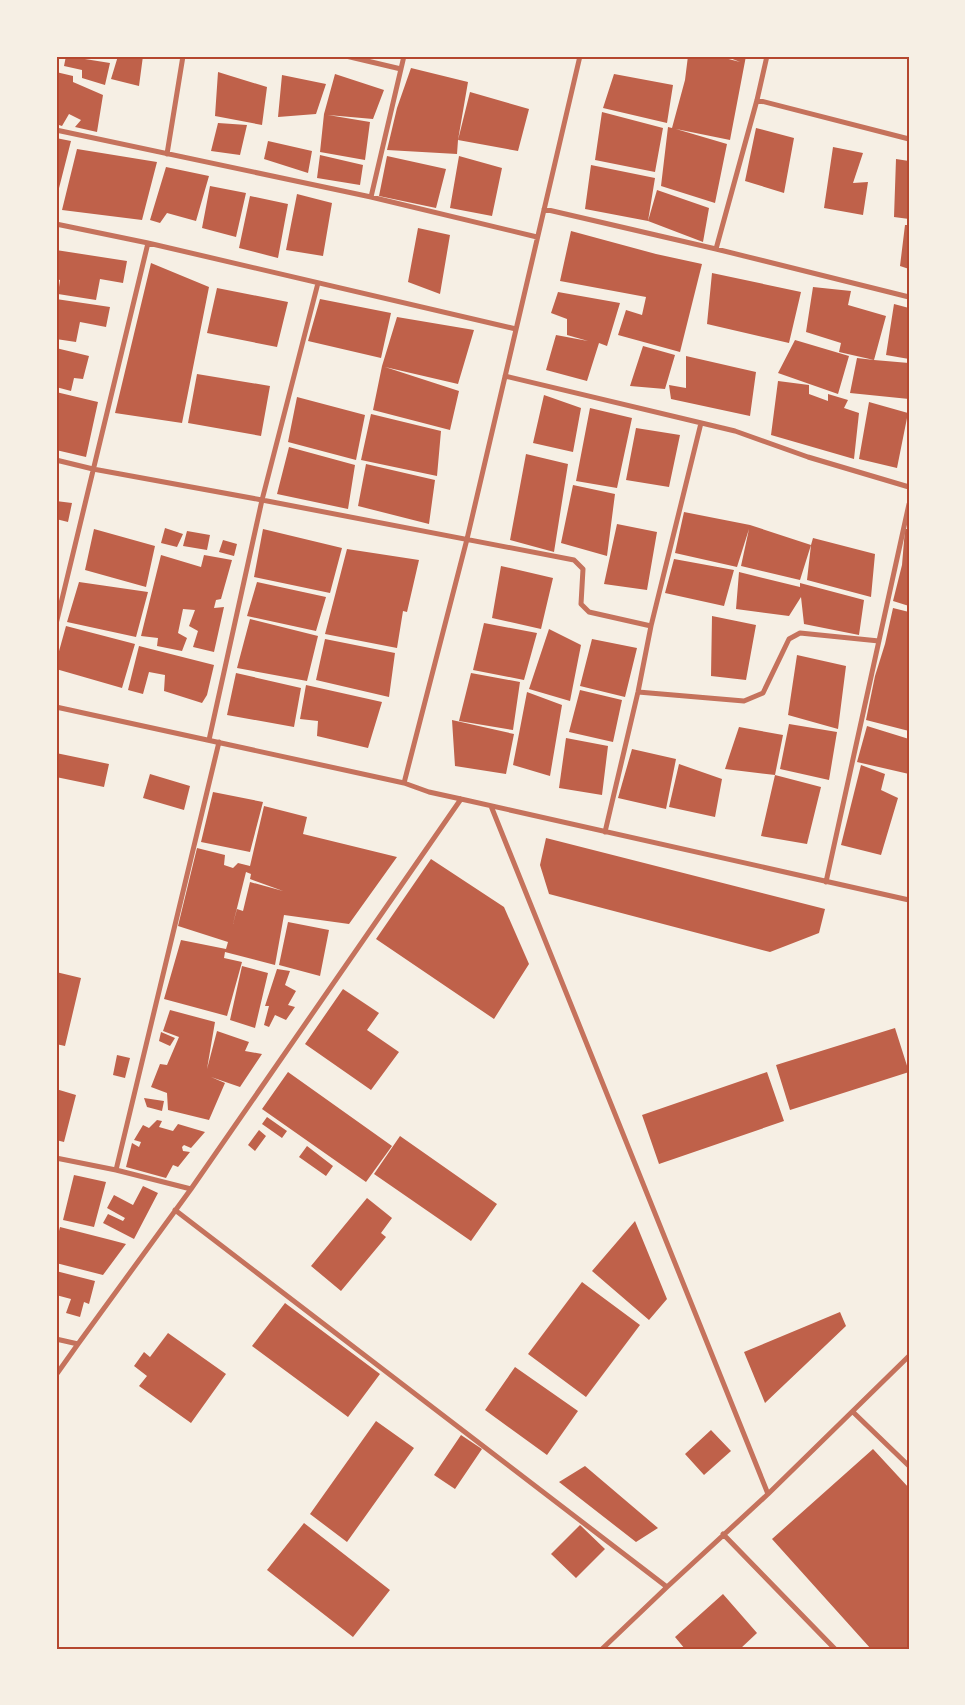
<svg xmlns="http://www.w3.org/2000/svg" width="965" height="1705" font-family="'Nunito Sans',sans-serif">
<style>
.building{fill:#bf614a;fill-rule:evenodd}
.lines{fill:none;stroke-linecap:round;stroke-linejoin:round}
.minor{stroke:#c5725c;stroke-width:5}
.neatline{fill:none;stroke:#b5482f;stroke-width:2}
</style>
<rect width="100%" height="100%" fill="#f6efe4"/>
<path class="building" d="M66,56L110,63L105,85L82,78V70L64,66Z
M118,56H143L139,86L111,79Z
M688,56H717L740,62L725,56H746L730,140L676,129L727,144L715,203L661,186L668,127L672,128L685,80Z
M411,68L468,82L458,140L470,92L529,109L518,151L458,140L457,154L387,150L397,108Z
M56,72L73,76V82L103,95L97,132L75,127L81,120L69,114L62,126L56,124Z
M218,72L267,87L262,125L215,116Z
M335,74L384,90L373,119L328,115L370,122L365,160L320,152L324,114Z
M614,74L673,85L667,123L603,108Z
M282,75L326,84L316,114L278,117Z
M602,112L663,128L655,172L595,160Z
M218,123L247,125L240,155L211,151Z
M756,128L794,138L784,193L745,181Z
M56,138L71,141L57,196H56Z
M268,141L312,151L308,173L264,159Z
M833,147L863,153L853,183L868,182L863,215L824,208Z
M77,149L157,162L142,220L62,210Z
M320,155L363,165L360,185L317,178Z
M387,156L446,169L436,208L379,196Z
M459,156L502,168L492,216L450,208Z
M896,159L909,161V219L894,217Z
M591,165L655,178L648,221L585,209Z
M166,167L209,176L196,221L167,213L160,223L150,220Z
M210,186L246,193L236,237L202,228Z
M657,190L709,208L703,242L648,221Z
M297,194L332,203L323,256L286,250Z
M250,196L288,204L278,258L239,248Z
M905,225H909V269L900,266Z
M418,228L450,235L440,294L408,282Z
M571,231L656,254L702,264L680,352L618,335L626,310L642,315L646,297L560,281Z
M56,250L127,261L123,283L100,279L96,300L58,294L60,280L56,279Z
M151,263L209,287L182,423L115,413Z
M712,273L801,292L789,343L707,324Z
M813,287L851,291L848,305L886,316L874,360L909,363V399L850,393L857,358L874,360L839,352L841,343L806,332Z
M217,288L288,302L277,347L207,333Z
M558,292L620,303L607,346L599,343L587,381L546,370L556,335L588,341L567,335V319L551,313Z
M56,299L110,307L106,327L80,322L76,342L56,339Z
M320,299L391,313L381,358L308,341Z
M894,304L909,308V359L886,355Z
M397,317L474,330L458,384L385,367L459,391L450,430L373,410L382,366Z
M795,340L849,356L838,394L778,373Z
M643,346L675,355L665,389L630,386Z
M56,348L89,356L83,379L74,378L71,391L56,387Z
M686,356L756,372L750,416L671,399L669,385L686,388Z
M197,374L270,386L261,436L188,423Z
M778,381L809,385V394L828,401V394L848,400L844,408L859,413L854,459L771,435Z
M56,392L98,402L86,457L56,450Z
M544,395L581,408L573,452L533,443Z
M297,397L365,415L356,460L288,442Z
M869,402L908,413L897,468L859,459Z
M590,408L632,418L617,488L576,481Z
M371,414L441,431L437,476L361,460Z
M636,428L680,435L669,487L626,480Z
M289,447L355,465L348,509L277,494Z
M526,454L568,464L554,552L510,540Z
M366,464L435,480L429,524L358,506Z
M573,485L615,494L607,556L561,543Z
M56,501L72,503L68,522L56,519Z
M684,512L750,525L811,545L813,538L875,554L871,597L807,580L811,545L800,580L741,566L749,529L737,567L675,553Z
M617,524L657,532L647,590L604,584Z
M165,528L183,534L177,547L161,543Z
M94,529L155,546L146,587L85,570Z
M263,529L342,548L330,593L254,577Z
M905,529H909V606L893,601L902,565Z
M187,531L210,535L207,550L183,546Z
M223,540L237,544L234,556L219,552Z
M347,549L419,560L407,612L403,611L397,648L325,634Z
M161,555L201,567L204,555L232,560L221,599L216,600L214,608L224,607L214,652L193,647L198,631L189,626L195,610L183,609L178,633L187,638L182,651L157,646L158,638L141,636Z
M674,559L734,570L724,606L665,593Z
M501,566L553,578L541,629L492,618Z
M739,572L800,587V583L864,600L859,635L804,624L801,597L789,616L736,609Z
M79,582L148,592L136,637L67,622Z
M257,582L326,597L316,631L247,616Z
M893,608L909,612V731L866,720L875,676L885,644Z
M712,616L756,625L746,680L711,676Z
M250,619L318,636L307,681L237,668Z
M484,623L537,633L524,680L473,670Z
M66,626L135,644L122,688L56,669V662Z
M549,629L581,645L570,701L529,689Z
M325,639L395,653L389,697L316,680Z
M592,639L637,648L625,697L580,686Z
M139,646L214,665L207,695L202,703L164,691L165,675L149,672L143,694L128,690Z
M797,655L846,666L838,729L788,715Z
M236,673L301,688L294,727L227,715Z
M471,673L520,682L513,730L459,721Z
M306,685L382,702L368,748L317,736L318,721L300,719Z
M580,690L622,700L613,742L569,732Z
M527,692L562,705L550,776L513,765Z
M452,720L514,734L506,774L455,766Z
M789,724L837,732L829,780L780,769Z
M867,726L909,739V774L857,762Z
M739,727L783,735L775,775L725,769Z
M566,738L608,746L602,795L559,788Z
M632,749L676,759L666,809L618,798Z
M56,753L109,764L104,787L56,777Z
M679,764L722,779L715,817L669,807Z
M861,765L885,774L881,790L898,798L881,855L841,845Z
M150,774L190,786L184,810L143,798Z
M775,775L821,787L807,844L761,836Z
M213,792L263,802L250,852L201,842Z
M264,806L307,817L303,834L397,857L349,924L284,915L275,965L225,952L224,958L242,962L227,1016L164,999L181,940L226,949L228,942L178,926L197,848L225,855L224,865L233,868L238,863L250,866ZM246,872L251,874L250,879L283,891L250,882L243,911L237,909L233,924Z
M546,838L825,909L819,933L770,952L549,894L540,865Z
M431,859L504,907L529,964L494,1019L376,939Z
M288,922L329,930L320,976L279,965Z
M242,966L268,973L255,1028L230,1020Z
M277,969L290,971L285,985L296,991L288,1005L295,1007L286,1020L275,1015L269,1027L264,1025L269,1006H265Z
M56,972L81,978L65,1046L56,1044Z
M343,989L379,1013L367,1030L399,1052L371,1090L305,1044Z
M170,1010L215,1022L207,1069L217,1031L249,1042L245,1051L262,1054L240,1087L211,1077L225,1083L209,1120L168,1110L167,1093L151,1087L160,1064L167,1065L179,1037L163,1031Z
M895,1028L909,1072L790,1110L776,1065Z
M161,1032L175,1038L170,1046L159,1041Z
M117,1055L130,1058L125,1078L113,1075Z
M288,1072L392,1146L366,1182L262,1109Z
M767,1072L784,1121L659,1164L642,1115Z
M56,1089L76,1095L64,1142L56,1140Z
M144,1098L164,1101L162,1111L147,1107Z
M267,1117L287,1131L282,1138L262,1124Z
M157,1120L162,1121L159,1127L173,1131L178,1124L205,1132L191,1148L184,1145L182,1147L183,1151L190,1152L178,1167L173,1165L166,1178L126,1167L132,1143L139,1147L141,1142L134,1140L143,1125L149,1128Z
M259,1130L266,1136L255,1151L248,1145Z
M400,1136L497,1204L471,1241L374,1174Z
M307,1146L333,1166L326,1176L299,1157Z
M74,1175L106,1182L94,1227L63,1220Z
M143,1186L158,1193L134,1239L103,1223L108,1214L123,1221L125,1218L107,1208L114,1195L133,1205Z
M367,1198L392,1218L381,1233L386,1237L341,1291L311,1266Z
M635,1221L667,1299L649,1320L592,1271Z
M60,1227L111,1240L126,1244L103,1275L56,1263V1243Z
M56,1271L95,1281L89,1304L84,1302L80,1317L66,1313L71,1299L56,1295Z
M582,1282L640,1325L586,1397L528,1354Z
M285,1303L380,1374L348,1417L252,1346Z
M840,1312L846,1326L765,1403L744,1352Z
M168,1333L226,1374L191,1423L139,1386L147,1376L134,1366L144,1352L150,1357Z
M515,1367L578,1411L547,1455L485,1410Z
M376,1421L414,1448L347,1542L310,1514Z
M711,1430L731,1451L704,1475L685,1454Z
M461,1435L482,1449L455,1489L434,1475Z
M873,1449L909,1488V1649H871L772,1539Z
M585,1466L658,1528L636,1542L559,1482Z
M304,1523L390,1590L353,1637L267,1570Z
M580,1525L605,1549L576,1578L551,1554Z
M723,1594L757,1633L740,1649H685L675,1637Z"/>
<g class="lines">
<path class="minor" d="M346,56L401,69
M757,100L909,139
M56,130L371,197L537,237
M167,154L183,56
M371,197L404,56
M544,209L716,249L909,297
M56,224L148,243L516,329
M716,249L757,100L767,56
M505,376L735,431L808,457L909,487
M56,460L93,469L262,500L574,560L583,569L581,604L589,612L651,626
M56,624L148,243
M638,692L744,701L763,693L789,639L800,633L879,641
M56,707L404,783L429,792L461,799L909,900
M209,740L262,500L318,283
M404,783L467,539L580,56
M491,806L768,1494
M605,832L638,692L651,626L701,423
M826,882L909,504
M56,1158L116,1170L191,1189
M116,1170L219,742
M175,1210L667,1587
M56,1339L78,1344
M56,1375L78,1344L191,1189L461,799
M853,1412L909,1466
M723,1534L835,1649
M602,1649L667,1587L768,1494L909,1356"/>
</g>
<rect width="965" height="1705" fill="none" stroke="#f6efe4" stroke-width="115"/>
<rect x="58" y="58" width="850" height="1590" class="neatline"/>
</svg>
